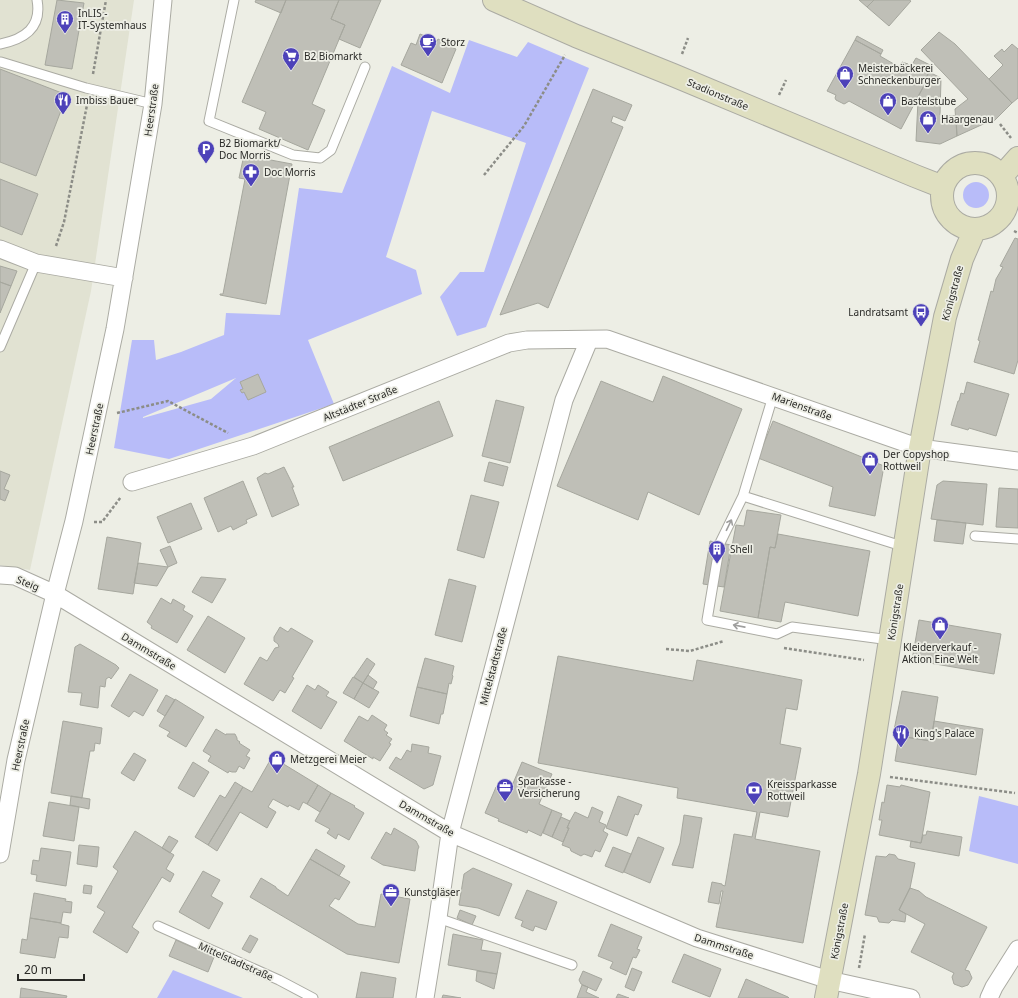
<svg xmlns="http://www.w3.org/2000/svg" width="1018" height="998" font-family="'Noto Sans',sans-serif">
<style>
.built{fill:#e1e2d2}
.green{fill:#b8bcf9;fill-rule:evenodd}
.building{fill:#bfbfb7;stroke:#a6a79e}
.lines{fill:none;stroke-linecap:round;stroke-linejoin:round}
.lane-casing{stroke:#ababa3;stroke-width:11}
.street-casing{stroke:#ababa3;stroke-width:19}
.secondary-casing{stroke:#ababa3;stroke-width:24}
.path{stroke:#8c8d87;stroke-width:2.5;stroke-dasharray:3 2;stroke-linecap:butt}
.lane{stroke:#fff;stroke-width:9}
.street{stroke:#fff;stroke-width:17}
.secondary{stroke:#dfdfc0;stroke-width:22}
.oneway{stroke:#9f9f9e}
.labels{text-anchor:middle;stroke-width:3.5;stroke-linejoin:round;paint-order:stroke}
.poi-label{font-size:10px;fill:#2a2a27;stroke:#edeee5;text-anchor:start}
.street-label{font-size:10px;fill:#2a2a27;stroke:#edeee5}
</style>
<rect width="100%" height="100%" fill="#edeee5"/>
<path class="built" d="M0,0H134L91,291L30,570L0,565Z"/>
<path class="green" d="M469,40L517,57L528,42L589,68L486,327L457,336L440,297L460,272H484L526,143L432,111L386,257L416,270L422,294L308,340L334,404L169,459L114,448L132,340H154L156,360L181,352L224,335L226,313L280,315L299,188L342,193L392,66L450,93ZM236,378L211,399L143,418V417Z
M963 195a13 13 0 1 1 26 0a13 13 0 1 1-26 0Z
M979,796L1018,806V864L969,851Z
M173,970L243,998H157Z"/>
<path class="building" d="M57,0L84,3L72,69L45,65Z
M256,0H286L281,13L255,2Z
M286,0H339L331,19L345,25L312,104L325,110L308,150L259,129L266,112L242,102Z
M339,0H381L360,48L339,39L345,25L331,19Z
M859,0H874L867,7Z
M874,0H909L911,1L889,26L867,7Z
M939,32L955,44L1012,103L992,123L990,121L957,136L955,109L968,99L921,50Z
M420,34L437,41L438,39L444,42V44L456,49L442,83L401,65L411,43L416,45Z
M857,36L883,50L881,54L855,40Z
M855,40L881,54L880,56L899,67L902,62L908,64L910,68L916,58L932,66L925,80L926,82L901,129L849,101L846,103L844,104L836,100L835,98L836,95L827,91Z
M1012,44L1018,49V98L1012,103L989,79L1003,65L994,56L1002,49L1004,52Z
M0,69L67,95L36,176L0,162Z
M929,72L941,78L940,115L956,116L957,136L940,144L916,141L918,101L916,100L926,82L925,80Z
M593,89L632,105L625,121L613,116L611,122L623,127L548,308L538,303L500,315Z
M244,155L292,164L266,304L220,295V294H223L245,179L239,178Z
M0,179L38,194L22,235L0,226Z
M1015,238L1018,239V360L1014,374L974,362L980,341L978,340L991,291L993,292L996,279L1003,267L1000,266Z
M0,266L17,271L11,286L0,282Z
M0,282L11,286L0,313Z
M258,374L266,392L248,400L244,392L242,393L240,390L243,389L240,382Z
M663,376L742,409L699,515L648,492L638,520L557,486L601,381L653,402Z
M967,382L1009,394L996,436L969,428L968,430L951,425L958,401H959L961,393L964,394Z
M496,400L524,407L510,463L482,456Z
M439,401L453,436L343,481L329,447Z
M773,421L884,466L875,516L829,506L833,487L758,458Z
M489,462L508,467L503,486L484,481Z
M284,467L294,487H292L299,505L272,517L257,478L265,473L268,474Z
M0,471L10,475L4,489L9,491L5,501L0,499Z
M243,481L257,515L246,520L247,523L233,530L231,526L218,532L204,498Z
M943,481L987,484L983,525L931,519L937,485Z
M999,488L1018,489V528L996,527Z
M471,495L499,502L484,558L457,550Z
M191,503L202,529L168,543L157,517Z
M747,510L781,515L775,548L770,547L758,618L720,611L736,525L744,526Z
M937,520L966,523L963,544L934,541Z
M778,534L870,551L858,616L785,602L781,622L758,618L770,547L775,548Z
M107,537L141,543L133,594L98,589Z
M710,541L731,545L724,587L703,584Z
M170,546L177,563L168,567L160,550Z
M138,563L168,567L157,586L134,583Z
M201,577L226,579L212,603L192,592Z
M449,579L476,586L462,642L435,635Z
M161,598L171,604L173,599L185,606L183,610L193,616L177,643L151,628L152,626L147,622Z
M208,616L245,638L225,673L187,650Z
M919,620L1001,634L994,674L912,660Z
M280,627L288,632L291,628L313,641L292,677L294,678L285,693L280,690L273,701L244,684L260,657L267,661L275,648L279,647L278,644L274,641V637Z
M80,644L116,665L119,668L111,679L109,677L106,679L105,687L100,686L98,708L80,705L82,693L68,692L75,647Z
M558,656L693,681L697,660L802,680L797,710L786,708L780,744L801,748L788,817L760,812L755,839L820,851L803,943L716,927L723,891H721L719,904L708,902L712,882L722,884V885L725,886L734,834L752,837L757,812L677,798L678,788L538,763Z
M367,658L375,664L363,683L354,677Z
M425,658L454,666L452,675L453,676L451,684L449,683L447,694L417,687Z
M130,674L158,690L143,716L134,711L129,717L111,706Z
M368,675L377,682L373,689L363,683Z
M353,677L363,683L354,699L343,693Z
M363,683L379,692L369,708L354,699Z
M307,685L315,690L318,685L329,692L326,696L337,702L321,729L292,711Z
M417,687L447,694L443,714H441L439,724L410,716Z
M902,691L938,697L931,741L893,735Z
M166,695L175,700L165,716L157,711Z
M175,699L204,717L186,747L167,736L170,732L159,726Z
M372,715L387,725L384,730L388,733L386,735L392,739L389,743L391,744L380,761L373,757V759L344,741L359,716L368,721Z
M63,721L102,728L100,744L95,743L94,751H90L82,798L51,793Z
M934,721L983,729L976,775L895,761L899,736L931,741Z
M216,729L226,735V734H235L237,738V740L240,742L239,743L250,750L246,756L250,758L244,769L239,766L236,772H232L229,771L228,773L208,761L211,756L203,751Z
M412,744L429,747L428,753L441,756L433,785L424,789L389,768L396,757L401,760L407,750L411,752Z
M134,753L146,760L134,781L121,773Z
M272,757L318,785L307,804L303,802L299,810L289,805L288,807L273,799L268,807L276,812L267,828L240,812L217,851L208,845L243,787L252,792Z
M193,762L209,772L194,797L178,788Z
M522,762L552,774L539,804L552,810L541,836L528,830L527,833L498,821L499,819L485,813L496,787L509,793Z
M235,782L243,787L208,845L195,837L220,795L225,798Z
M318,785L331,793L320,812L307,804Z
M887,785L900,787L901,785L930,792L921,843L879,835L882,820H879L882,802L884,803Z
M331,793L355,806L354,807L364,813L349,840L338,834L336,839L327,833L330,829L315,821Z
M71,796L90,799L89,809L70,805Z
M618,796L642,805L638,815L635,814L627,836L606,828Z
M49,802L79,807L74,841L43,836Z
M592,807L603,812L599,822L606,825L603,831L608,834L600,852L595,850L592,857L584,854L581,856L571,851L570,848L562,845L569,828H567L570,821L575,812L588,818Z
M552,810L562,814L552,837L543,833Z
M684,815L702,818L693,868L672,865L680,843Z
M561,817L570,821L567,828H569L563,842L552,837Z
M394,828L416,841L419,847L418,849L415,871L383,865L371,858L386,832L391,835Z
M135,831L174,855L166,869L174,874L170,882L162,877L132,927L139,932L127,953L93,932L105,912L97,907L118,871L113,867Z
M927,831L962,837L959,856L910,847L911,841L921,843L923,835H926Z
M169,836L178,841L170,853L162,848Z
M638,837L664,848L650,883L624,872Z
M79,845L99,847L97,867L77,864Z
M613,847L631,854L623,873L605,866Z
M41,848L71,852L66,886L36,881L37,875L31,874L33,860L39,861Z
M316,849L345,866L339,876L310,859Z
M889,854L895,855L898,859L915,863L910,888L899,910L906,914L905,922L892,920L889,923L879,922L877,917L865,915L876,856L886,857Z
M310,859L350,882L339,900L335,898L329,906L358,924L375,927L381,894L410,899L399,963L347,954L250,897L261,878L276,887V888L288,896Z
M473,868L512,884L499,916L478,908L459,905L464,874Z
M203,871L220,880L211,896L223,903L209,929L179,912Z
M84,885L92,886L91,894L83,893Z
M910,888L919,891L926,897L987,927L965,970L969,971L972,978L968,985L962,987L954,984L952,977L954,973L911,952L925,924L899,910Z
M527,890L557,902L546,930L535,926L533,931L521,926L523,921L515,918Z
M34,893L66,899L65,901L72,902L71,913L63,912L61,923L30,918Z
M460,910L476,916L472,925L457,918Z
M30,918L61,923V924L69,926L68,938L59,937L55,958L20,953L22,939L27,940Z
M611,924L642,937L637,949L640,950L636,958L633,957L626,975L610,968L613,962L598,956Z
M453,934L483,940L481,950L501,953L497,974L448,965Z
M250,935L258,939L250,953L242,949Z
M176,940L214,957L208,972L169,956Z
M684,954L721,969L710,997L672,982Z
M632,968L642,972L634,991L625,987Z
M477,971L497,974L494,989L476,981Z
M583,971L602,979L596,991L581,984L579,980Z
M361,972L396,978L393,998H356Z
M746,979L788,997L789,998H738Z
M582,985L588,987L586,992L599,998H577Z
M21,988L67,996L66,998H20Z
M618,994L629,998H616Z
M443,995L461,998H442Z"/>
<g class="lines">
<g class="lane-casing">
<path id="lane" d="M234,0L209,121L293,155L320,158L331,150L365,67
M0,44C25,39 42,27 37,0
M1,62L86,88L153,104
M0,347L36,263
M773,396L743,496L905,547
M743,496L720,543L707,620L777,634L792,627L890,640
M975,536L1018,539
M438,918L572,965
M158,926L279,980L313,998"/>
</g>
<g class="street-casing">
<path id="street" d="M0,249L36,263L124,278
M132,482L253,446L509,343L527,340L607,339L920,448L1018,461
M0,575L15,576L55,594L450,833L697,938L829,980L911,998
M0,854L16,760L55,594L74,521L115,329L153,104L163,0
M425,998L438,918L450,833L564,400L589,340
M989,998L994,987L1018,949"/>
</g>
<g class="secondary-casing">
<path id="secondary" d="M494,0L576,36L673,75L915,176L943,187
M942 196a33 33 0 1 1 66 0a33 33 0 1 1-66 0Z
M1002,176L1018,158
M826,998L869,774L920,448L945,317L962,259L975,229"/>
</g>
<path class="path" d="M682,54L688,38
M93,74L106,0
M779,95L786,80
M1000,124L1011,138
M484,175L524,126L565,55
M1014,231L1018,233
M56,246L64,222L87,105
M117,413L168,401L228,433
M94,522H102L121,497
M784,648L864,660
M666,649L690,651L724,641
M890,777L1015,793
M859,968L865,934"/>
<use href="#lane" class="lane"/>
<use href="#street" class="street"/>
<use href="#secondary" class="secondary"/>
</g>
<defs><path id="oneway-shaft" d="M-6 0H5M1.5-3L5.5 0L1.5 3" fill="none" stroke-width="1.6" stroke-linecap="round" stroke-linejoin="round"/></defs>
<g class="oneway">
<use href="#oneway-shaft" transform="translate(729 525) rotate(-64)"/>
<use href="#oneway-shaft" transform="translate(739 626) rotate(-169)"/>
</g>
<defs>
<g id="building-pin" transform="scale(0.9)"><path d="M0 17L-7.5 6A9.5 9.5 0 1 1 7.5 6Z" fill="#4d42b9" stroke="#edeee5"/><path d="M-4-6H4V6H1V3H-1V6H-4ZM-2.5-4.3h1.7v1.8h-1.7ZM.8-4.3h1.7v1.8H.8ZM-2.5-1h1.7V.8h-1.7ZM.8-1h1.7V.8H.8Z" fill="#fff"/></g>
<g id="cafe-pin" transform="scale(0.9)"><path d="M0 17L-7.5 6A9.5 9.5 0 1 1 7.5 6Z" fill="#4d42b9" stroke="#edeee5"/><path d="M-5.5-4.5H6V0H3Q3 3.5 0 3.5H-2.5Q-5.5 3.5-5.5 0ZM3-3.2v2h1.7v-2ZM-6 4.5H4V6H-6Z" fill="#fff"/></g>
<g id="supermarket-pin" transform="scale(0.9)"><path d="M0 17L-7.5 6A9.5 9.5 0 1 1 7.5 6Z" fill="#4d42b9" stroke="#edeee5"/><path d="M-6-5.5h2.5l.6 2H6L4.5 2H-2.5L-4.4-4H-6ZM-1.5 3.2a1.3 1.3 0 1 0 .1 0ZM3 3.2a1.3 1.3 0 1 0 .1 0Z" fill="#fff"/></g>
<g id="shop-pin" transform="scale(0.9)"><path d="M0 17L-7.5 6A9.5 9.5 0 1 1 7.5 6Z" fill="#4d42b9" stroke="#edeee5"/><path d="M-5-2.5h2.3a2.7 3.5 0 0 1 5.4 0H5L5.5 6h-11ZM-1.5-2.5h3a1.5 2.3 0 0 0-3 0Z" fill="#fff"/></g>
<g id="restaurant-pin" transform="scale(0.9)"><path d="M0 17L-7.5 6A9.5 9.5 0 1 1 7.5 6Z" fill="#4d42b9" stroke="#edeee5"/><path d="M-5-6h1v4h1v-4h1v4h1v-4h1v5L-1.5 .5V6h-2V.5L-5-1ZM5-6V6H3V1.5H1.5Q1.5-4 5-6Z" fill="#fff"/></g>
<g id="parking-pin" transform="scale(0.9)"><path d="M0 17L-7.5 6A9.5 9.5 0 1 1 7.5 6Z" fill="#4d42b9" stroke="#edeee5"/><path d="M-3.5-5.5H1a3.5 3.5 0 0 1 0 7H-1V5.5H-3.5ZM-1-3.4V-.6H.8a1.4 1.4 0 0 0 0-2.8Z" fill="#fff"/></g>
<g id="pharmacy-pin" transform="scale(0.9)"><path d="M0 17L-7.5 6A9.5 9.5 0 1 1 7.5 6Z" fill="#4d42b9" stroke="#edeee5"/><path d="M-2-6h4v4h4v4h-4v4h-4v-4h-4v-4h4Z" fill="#fff"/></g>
<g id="bus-pin" transform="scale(0.9)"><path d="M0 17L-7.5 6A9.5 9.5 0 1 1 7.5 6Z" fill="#4d42b9" stroke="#edeee5"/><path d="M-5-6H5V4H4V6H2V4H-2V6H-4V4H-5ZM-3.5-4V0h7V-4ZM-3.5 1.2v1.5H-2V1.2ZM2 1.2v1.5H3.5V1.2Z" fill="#fff"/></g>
<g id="office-pin" transform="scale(0.9)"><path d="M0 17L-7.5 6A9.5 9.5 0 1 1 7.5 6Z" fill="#4d42b9" stroke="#edeee5"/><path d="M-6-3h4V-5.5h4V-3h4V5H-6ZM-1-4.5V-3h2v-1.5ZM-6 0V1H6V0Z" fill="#fff"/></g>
<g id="bank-pin" transform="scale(0.9)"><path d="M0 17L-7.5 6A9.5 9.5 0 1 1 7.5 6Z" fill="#4d42b9" stroke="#edeee5"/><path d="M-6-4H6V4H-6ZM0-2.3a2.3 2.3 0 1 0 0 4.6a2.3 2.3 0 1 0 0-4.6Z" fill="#fff"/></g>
</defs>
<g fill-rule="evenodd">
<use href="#building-pin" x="65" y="19"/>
<use href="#cafe-pin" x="428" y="42"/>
<use href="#supermarket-pin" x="291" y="56"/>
<use href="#shop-pin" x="845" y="74"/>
<use href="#restaurant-pin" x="63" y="100"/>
<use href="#shop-pin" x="888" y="101"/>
<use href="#shop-pin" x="928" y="119"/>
<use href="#parking-pin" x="206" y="149"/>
<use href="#pharmacy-pin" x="251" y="172"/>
<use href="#bus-pin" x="921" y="312"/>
<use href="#shop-pin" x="870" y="460"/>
<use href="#building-pin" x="717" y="549"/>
<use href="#shop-pin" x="940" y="625"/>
<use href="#restaurant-pin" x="901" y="733"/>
<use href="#shop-pin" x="277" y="759"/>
<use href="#office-pin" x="505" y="787"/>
<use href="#bank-pin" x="754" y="790"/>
<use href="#office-pin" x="391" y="892"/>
</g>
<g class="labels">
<g class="poi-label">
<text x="78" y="17">InLIS -<tspan x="78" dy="12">IT-Systemhaus</tspan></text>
<text x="441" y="46">Storz</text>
<text x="304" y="60">B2 Biomarkt</text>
<text x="858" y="72">Meisterbäckerei<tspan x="858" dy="12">Schneckenburger</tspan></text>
<text x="76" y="104">Imbiss Bauer</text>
<text x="901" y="105">Bastelstube</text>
<text x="941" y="123">Haargenau</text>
<text x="219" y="147">B2 Biomarkt/<tspan x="219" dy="12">Doc Morris</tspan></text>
<text x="264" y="176">Doc Morris</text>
<text x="908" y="316" text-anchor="end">Landratsamt</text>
<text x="883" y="458">Der Copyshop<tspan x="883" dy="12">Rottweil</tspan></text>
<text x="730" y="553">Shell</text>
<text x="940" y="651" text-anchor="middle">Kleiderverkauf -<tspan x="940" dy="12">Aktion Eine Welt</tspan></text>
<text x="914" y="737">King's Palace</text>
<text x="290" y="763">Metzgerei Meier</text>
<text x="518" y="785">Sparkasse -<tspan x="518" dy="12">Versicherung</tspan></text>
<text x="767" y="788">Kreissparkasse<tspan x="767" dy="12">Rottweil</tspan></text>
<text x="404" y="896">Kunstgläser</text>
</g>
<g class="street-label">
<text transform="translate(718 94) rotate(23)" y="4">Stadionstraße</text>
<text transform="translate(151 110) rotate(-82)" y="4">Heerstraße</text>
<text transform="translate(952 293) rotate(-75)" y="4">Königstraße</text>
<text transform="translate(360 403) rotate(-22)" y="4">Altstädter Straße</text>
<text transform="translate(802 406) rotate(20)" y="4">Marienstraße</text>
<text transform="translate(94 429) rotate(-78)" y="4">Heerstraße</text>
<text transform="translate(28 583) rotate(22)" y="4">Steig</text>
<text transform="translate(895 612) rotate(-81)" y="4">Königstraße</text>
<text transform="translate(149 651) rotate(31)" y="4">Dammstraße</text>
<text transform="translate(493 666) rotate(-75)" y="4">Mittelstadtstraße</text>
<text transform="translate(20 745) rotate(-78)" y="4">Heerstraße</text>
<text transform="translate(427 818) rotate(30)" y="4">Dammstraße</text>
<text transform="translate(839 931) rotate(-79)" y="4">Königstraße</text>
<text transform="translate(724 946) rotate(18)" y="4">Dammstraße</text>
<text transform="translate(236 961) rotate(24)" y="4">Mittelstadtstraße</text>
</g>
</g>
<path d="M18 974v6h66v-6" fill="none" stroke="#2a2a27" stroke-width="2"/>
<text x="24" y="974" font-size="12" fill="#2a2a27" stroke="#edeee5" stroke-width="3" paint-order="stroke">20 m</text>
</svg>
